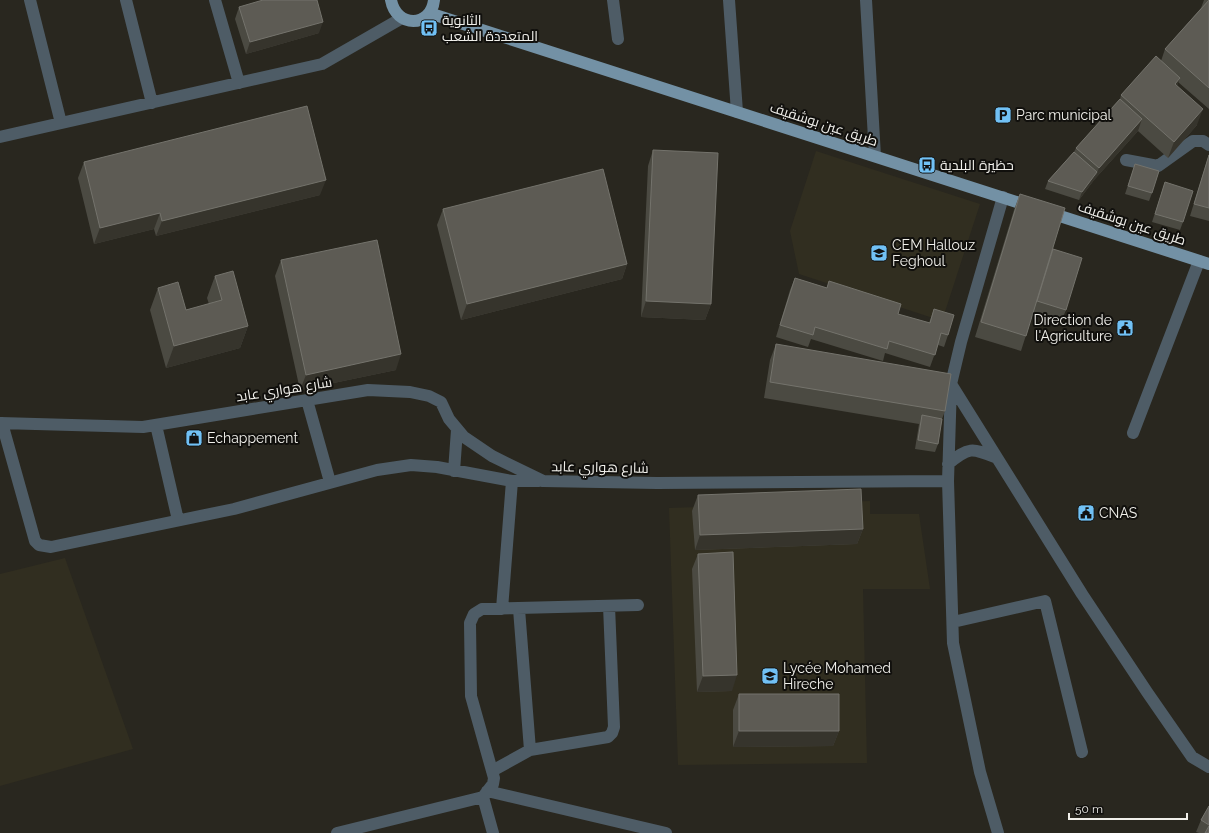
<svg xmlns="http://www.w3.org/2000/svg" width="1209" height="833" font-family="Raleway,Cairo,sans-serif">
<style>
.built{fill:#312e20}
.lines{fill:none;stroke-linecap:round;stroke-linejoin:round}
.street{stroke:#4e5c66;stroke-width:12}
.primary{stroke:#7391a5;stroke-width:12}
.wall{fill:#4b4a42}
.shaded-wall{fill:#36342c}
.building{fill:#5d5b54;stroke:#74736c}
.labels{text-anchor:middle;stroke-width:4;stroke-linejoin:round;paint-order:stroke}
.poi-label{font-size:14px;fill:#f1f0eb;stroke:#11100d;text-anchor:start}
.street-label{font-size:14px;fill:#f1f0eb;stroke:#11100d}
</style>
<rect width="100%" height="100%" fill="#29271f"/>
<path class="built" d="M816,151L980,204L942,321L799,274L790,231Z
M870,501V514H919L930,589H863L867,763L678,765L669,508Z
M65,558L133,749L0,786V574Z"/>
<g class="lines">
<path class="street" d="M30,0L61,123
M126,0L152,103
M215,0L239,83
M613,0L618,39
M729,0L737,112
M866,0L875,156
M0,137L322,64L402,18
M1126,160L1158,166L1193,141H1203L1209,145
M951,384L1082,594L1147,692L1192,757L1209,767
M307,400L330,482
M0,423L143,427L368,390L410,392L429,396L441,402L449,419L464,437L492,456L543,481L657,483L948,481
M2,423L35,541L39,545L51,547L234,509L377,470L411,465L437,467L512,481H539
M156,425L178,520
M1133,433L1199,261
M948,464C970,446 972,448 997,458
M454,471L457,430
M502,609L512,481
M519,609L530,750
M953,622L1045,601L1082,752
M492,771L530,750L608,737L612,733L614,727L609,606
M487,791L666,833
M483,797L493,784L494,778L471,696L470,623L474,614L482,609L638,605
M337,833L483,797L493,833
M998,833L980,772L953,643L948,481L951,384L961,342L1003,197"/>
<path class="primary" d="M391,0C396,28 431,28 434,0
M429,13L1209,264"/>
</g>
<path class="wall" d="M1204,0H1209V109L1178,82L1177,86L1197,125L1168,158L1138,131L1094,180L1079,200L1045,189L1048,181L1074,152L1076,148L1120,99L1121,95L1161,61L1165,49L1201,8Z
M239,7L319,33L246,54L235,19Z
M653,150L711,304L705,320L641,317L648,166Z
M1209,154V221L1190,216Z
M84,162L320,195L156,236L154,229L94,244L78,178Z
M1135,164L1152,193L1149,201L1125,194Z
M1165,182L1183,222L1180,230L1152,222Z
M1020,194L1066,310L1061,322L1033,313L1021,351L975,337L1014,210Z
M443,209L627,264L622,279L461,320L437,225Z
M281,260L396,370L300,390L275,276Z
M215,276L248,326L240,348L166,368L150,310L158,288L186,310L209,304L207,298Z
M795,278L827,288L829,281L898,314L929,323L934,309L948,335L944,347L938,345L930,367L885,353L883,361L811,339L808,347L776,337L790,290Z
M776,344L945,411L942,419L938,444L935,452L915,449L919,424L764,398L770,360Z
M698,495L863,529L857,544L695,550L692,511Z
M698,554L732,691L697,692L692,569Z
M739,694L839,731L833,746L733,747V710Z
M1209,806V833H1199L1196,832L1201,820Z"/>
<path class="shaded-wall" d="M323,22L319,33L246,54L250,42Z
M1180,78L1174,93L1175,84Z
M1203,109L1197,125L1168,158L1174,142Z
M1142,119L1138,131L1094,180L1099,168Z
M1097,172L1094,180L1079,200L1082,192Z
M326,180L320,195L156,236L162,221Z
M160,213L154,229L94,244L100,228Z
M627,264L622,279L461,320L467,304Z
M646,301L711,304L705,320L641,317Z
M248,326L240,348L166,368L174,346Z
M401,354L396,370L300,390L306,375Z
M863,529L857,544L695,550L700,535Z
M737,675L732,691L697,692L703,676Z
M739,731H839L833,746L733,747Z"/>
<path class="building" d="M263,0H317L323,22L250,42L239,7Z
M1209,0V88L1165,49Z
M1156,56L1180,78L1175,84L1203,109L1174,142L1121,95Z
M1120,99L1142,119L1099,168L1076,148Z
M307,106L326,180L162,221L160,213L100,228L84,162Z
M653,150L718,153L711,304L646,301Z
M1074,152L1097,172L1082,192L1048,181Z
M1209,155V208L1194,204Z
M1135,164L1159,171L1152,193L1128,186Z
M603,169L627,264L467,304L443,209Z
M1165,182L1193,191L1183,222L1155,214Z
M1020,194L1065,208L1026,336L981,322Z
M377,240L401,354L306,375L281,260Z
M1053,249L1082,258L1066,310L1037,301Z
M233,271L248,326L174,346L158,288L178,282L186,310L222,300L215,276Z
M795,278L827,288L829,281L901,304L898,314L930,323L934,309L954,315L948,335L941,333L935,355L889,341L887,349L815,327L813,335L780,325Z
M776,344L951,374L945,411L770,382Z
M922,415L942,419L938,444L918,440Z
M861,489L863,529L700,535L698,495Z
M733,552L737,675L703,676L698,554Z
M739,694H839V731H739Z
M1209,806V825L1201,820Z
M1209,826V833H1205Z"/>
<defs>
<g id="bus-square" transform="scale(0.9)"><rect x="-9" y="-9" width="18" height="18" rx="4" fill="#71c1f5" stroke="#11100d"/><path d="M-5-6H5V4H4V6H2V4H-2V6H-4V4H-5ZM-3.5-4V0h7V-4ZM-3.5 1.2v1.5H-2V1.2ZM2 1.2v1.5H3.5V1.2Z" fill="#111"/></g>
<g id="parking-square" transform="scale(0.9)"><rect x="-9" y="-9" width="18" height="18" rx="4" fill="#71c1f5" stroke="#11100d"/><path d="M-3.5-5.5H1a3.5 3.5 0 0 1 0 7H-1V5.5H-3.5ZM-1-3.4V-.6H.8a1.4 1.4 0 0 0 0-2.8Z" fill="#111"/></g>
<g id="school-square" transform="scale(0.9)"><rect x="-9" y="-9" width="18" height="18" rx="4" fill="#71c1f5" stroke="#11100d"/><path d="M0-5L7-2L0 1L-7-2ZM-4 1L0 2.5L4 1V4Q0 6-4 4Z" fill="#111"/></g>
<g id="civic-square" transform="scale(0.9)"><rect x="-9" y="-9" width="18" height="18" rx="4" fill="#71c1f5" stroke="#11100d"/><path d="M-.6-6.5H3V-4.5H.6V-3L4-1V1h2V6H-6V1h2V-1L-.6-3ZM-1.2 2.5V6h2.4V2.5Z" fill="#111"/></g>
<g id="shop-square" transform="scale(0.9)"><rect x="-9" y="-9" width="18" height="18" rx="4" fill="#71c1f5" stroke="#11100d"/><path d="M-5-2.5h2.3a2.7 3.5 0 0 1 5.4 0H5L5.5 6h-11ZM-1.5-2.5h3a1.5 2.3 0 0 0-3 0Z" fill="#111"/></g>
</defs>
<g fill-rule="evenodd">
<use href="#bus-square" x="429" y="28"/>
<use href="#parking-square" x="1003" y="115"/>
<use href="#bus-square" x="927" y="165"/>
<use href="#school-square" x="879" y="253"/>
<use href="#civic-square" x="1125" y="328"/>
<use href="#shop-square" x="194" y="438"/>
<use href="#civic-square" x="1086" y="513"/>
<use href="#school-square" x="770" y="676"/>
</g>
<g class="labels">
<g class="poi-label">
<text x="442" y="25">الثانوية<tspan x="442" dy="16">المتعددة الشعب</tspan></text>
<text x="1016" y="120">Parc municipal</text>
<text x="940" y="170">حظيرة البلدية</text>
<text x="892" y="250">CEM Hallouz<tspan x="892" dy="16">Feghoul</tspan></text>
<text x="1112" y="325" text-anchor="end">Direction de<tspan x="1112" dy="16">l'Agriculture</tspan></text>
<text x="207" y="443">Echappement</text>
<text x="1099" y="518">CNAS</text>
<text x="783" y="673">Lycée Mohamed<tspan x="783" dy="16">Hireche</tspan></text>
</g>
<g class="street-label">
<text transform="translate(824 124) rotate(18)" y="5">طريق عين بوشقيف</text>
<text transform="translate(1132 223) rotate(18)" y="5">طريق عين بوشقيف</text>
<text transform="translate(284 389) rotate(-9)" y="5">شارع هواري عابد</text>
<text transform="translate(600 467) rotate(1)" y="5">شارع هواري عابد</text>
</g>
</g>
<path d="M1069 813v6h118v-6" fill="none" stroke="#f1f0eb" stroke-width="2"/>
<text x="1075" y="813" font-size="12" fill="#f1f0eb" stroke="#11100d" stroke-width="3" paint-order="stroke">50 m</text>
</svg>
